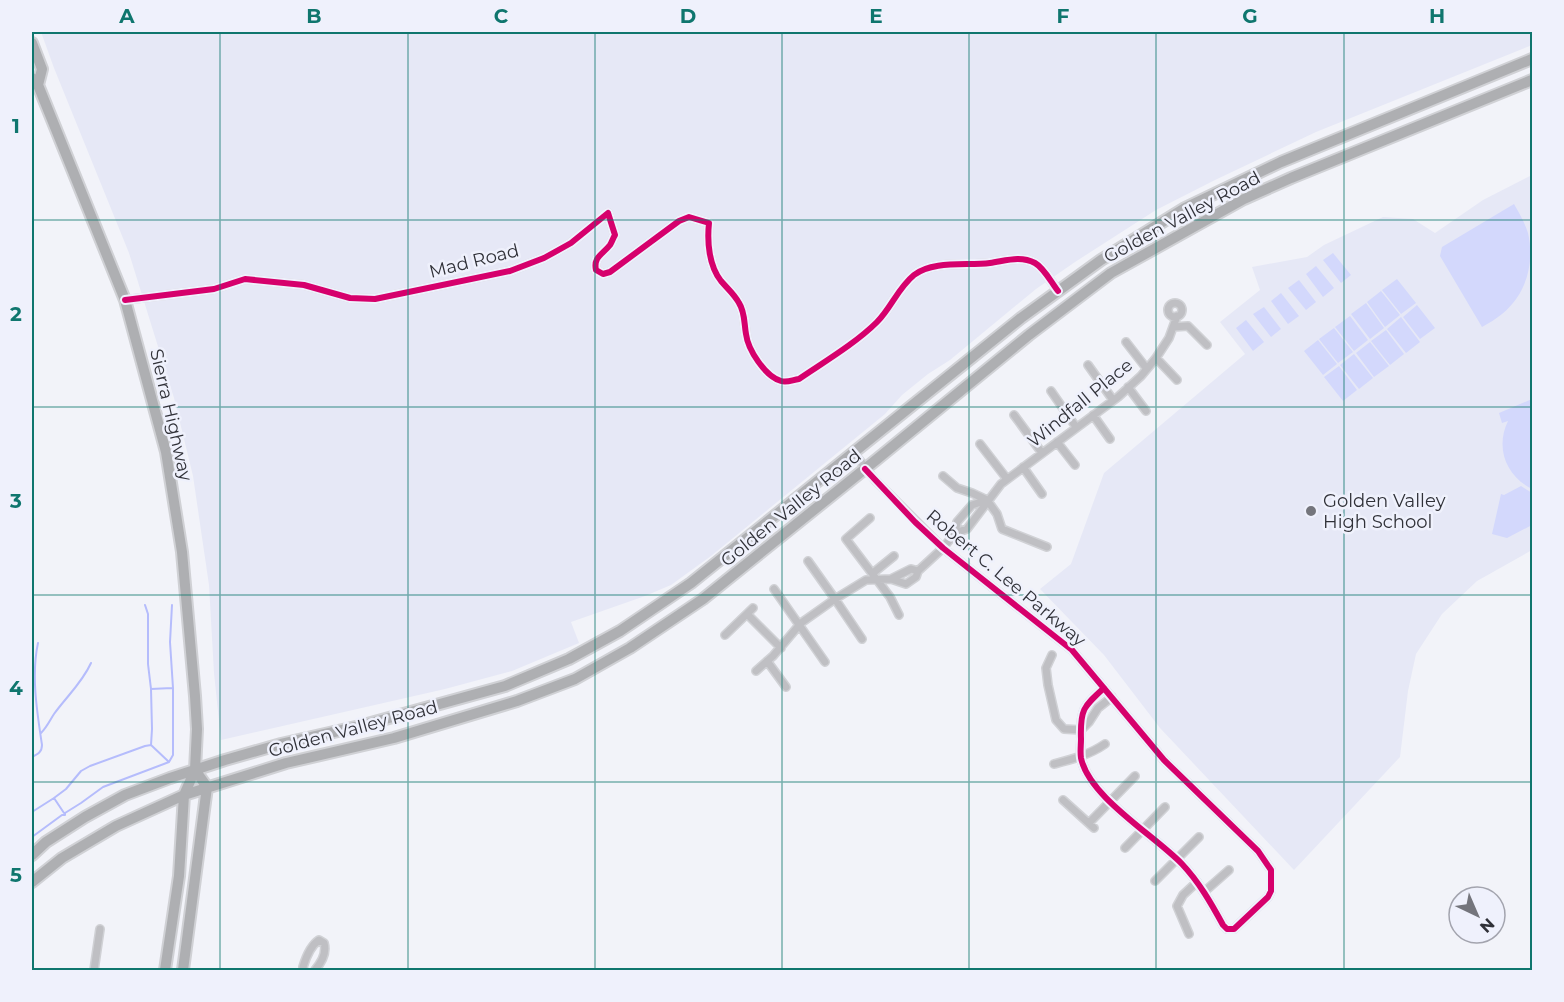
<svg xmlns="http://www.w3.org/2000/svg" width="1564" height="1002" font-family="Montserrat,sans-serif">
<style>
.built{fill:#e6e8f6}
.green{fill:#d3d8fc}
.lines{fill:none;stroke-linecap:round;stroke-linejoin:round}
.stream{stroke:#b5bcfc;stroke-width:2}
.minor-casing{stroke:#d0d1d5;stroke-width:10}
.primary-casing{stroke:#d0d1d5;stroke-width:14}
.minor{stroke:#bfbfc3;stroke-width:7}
.primary{stroke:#aeafb2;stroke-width:10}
.cycleway-casing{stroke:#eff1fc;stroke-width:10}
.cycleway{stroke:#d6006c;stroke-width:6}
.grid{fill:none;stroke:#0f766e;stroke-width:1.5;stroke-opacity:0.55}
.poi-dot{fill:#74757c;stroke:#eff1fc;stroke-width:2}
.labels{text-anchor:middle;stroke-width:5;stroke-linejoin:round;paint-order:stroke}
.street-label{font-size:18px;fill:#303138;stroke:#eff1fc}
.poi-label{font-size:18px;fill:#303138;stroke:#eff1fc;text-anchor:start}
.neatline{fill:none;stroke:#0f766e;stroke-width:2}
.grid-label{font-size:20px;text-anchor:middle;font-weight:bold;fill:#0f766e}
</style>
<rect width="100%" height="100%" fill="#f2f3f9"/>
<path class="built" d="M41,32H1532V45L1316,132L1215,180L1156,210L1075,262L1036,289L950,360L928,374L902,395L885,414L711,556L671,585L645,596L571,622L579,643L512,671L445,689L221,740L214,673L209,585L193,476L174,398L129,253L54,68Z
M1532,175V550L1477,581L1442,614L1416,654L1408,691L1400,757L1294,870L1160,728L1104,655L1040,589L1071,564L1104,473L1245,354L1220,322L1260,290L1252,267L1307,257L1324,245L1383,217L1413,219L1435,233L1483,200Z"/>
<path class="green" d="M1514,204C1519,213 1525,223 1528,233C1535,263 1526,295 1502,314C1496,319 1489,323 1482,327L1440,256L1442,247Z
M1333,253L1351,275L1341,283L1323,260Z
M1316,266L1334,288L1323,297L1306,274Z
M1397,279L1416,303L1401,314L1382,290Z
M1299,280L1316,302L1306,310L1288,288Z
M1381,291L1400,315L1385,327L1367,302Z
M1281,293L1299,316L1288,324L1271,301Z
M1366,303L1384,328L1370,339L1351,314Z
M1417,305L1435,328L1420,339L1403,317Z
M1264,307L1281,329L1271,337L1253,314Z
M1350,316L1368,340L1354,351L1335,327Z
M1401,317L1420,342L1406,353L1387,329Z
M1246,320L1264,342L1253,351L1236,328Z
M1334,328L1353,352L1338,363L1319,339Z
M1386,330L1404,354L1390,365L1371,341Z
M1318,340L1337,364L1323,375L1304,351Z
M1370,342L1389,366L1374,377L1356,353Z
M1354,354L1373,378L1359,389L1340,365Z
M1339,366L1357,390L1343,401L1324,377Z
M1532,399V489C1506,476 1495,448 1508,421L1502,423L1499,413Z
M1521,486L1532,493V525L1507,538L1492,534L1501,494L1504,495Z"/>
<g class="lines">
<path class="stream" d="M145,605L148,614V664L151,689L172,688
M151,689L152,729L151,745
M41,733C47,727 50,720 54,714C67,696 82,683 91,663
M32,757C38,754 42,752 42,745C37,712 31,675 38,643
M54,798L66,789L81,771L90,766L145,746L151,745L169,762
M32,812L54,798L64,813
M32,837L62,815H65V813L81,803L103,787L169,762L173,755V688L170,642L172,605"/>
<g class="minor-casing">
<path id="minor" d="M125,300L214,289L245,279L304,285L350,298L375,299L510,271L544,258L571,243L608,213L615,235C613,238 612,242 610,245C603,254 593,257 596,270L603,274L610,272L679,221L689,217L709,223C707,242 709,266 721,281C727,288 735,295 739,303C745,312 744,323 746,334C748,350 765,376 781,381C787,383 792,380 799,379C824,362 856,343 877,322C891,308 898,288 914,275C933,260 967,266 990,263C1005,261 1020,255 1035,263C1044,268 1051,282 1058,291
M1168 310a7 7 0 1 1 14 0a7 7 0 1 1-14 0Z
M1173,327L1188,326L1207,345
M1126,342L1147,369
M1156,358L1177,380
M1088,365L1113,400
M1128,387L1146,411
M1051,391L1076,427
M1014,415L1042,453
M1093,415L1110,439
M1057,442L1075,465
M980,444L1007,479
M854,453L875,480L943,548L1072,650L1164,760L1258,851L1271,870V891L1268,897L1234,929H1227L1223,925C1211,903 1199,882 1182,864C1154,835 1089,797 1081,758C1080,752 1081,745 1081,739C1080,710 1083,707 1104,688
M1023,467L1042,494
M943,476L957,488L972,493L987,500L997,514L1002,529L1047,547
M870,518L846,539L890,597L899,615
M955,533L967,529L1001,484L1118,397L1141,376L1156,358L1169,338L1177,316
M808,561L835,599L862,639
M873,573L894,556
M891,579L911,569L918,571
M774,589L825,662
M747,614L781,648
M725,635L753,608
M1052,655L1046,668L1048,685L1056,720L1064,729L1081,730
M767,661L786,687
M756,671L773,656L801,623L835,599L866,580L891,579L906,584L916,577L918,571L943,548L955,533L957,522L972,505L987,500
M1081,730L1089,722L1098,708L1112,697
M1054,764C1073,759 1089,755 1105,744
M1063,800L1094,828
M1089,823L1135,776
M1125,848L1165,807
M1155,881L1199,837
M1204,892L1229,870
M1189,934L1177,906L1183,895L1197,882
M94,970L100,929
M304,970L303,967C306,957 310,946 319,940L324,943C327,953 321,963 315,970"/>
</g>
<g class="primary-casing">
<path id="primary" d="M32,43L42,69L38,85
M32,78L38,85L125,300L166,452L182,552L195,696L197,729L195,770L184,795L179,876L165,970
M32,855L46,842L85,817L125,795L170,778L225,760L281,744L360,726L505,686L569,659L620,631L691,583L1021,318L1101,260L1185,208L1281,162L1532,59
M32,882L62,858L116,826L184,795L286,763L394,738L517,701L575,679L630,648L703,599L876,460L1029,335L1111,273L1244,199L1291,178L1532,80
M183,970L207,787L195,770"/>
</g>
<use href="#minor" class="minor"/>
<use href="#primary" class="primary"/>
<g class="cycleway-casing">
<path id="cycleway" d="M125,300L214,289L245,279L304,285L350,298L375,299L510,271L544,258L571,243L608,213L615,235C613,238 612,242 610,245C603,254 593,257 596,270L603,274L610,272L679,221L689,217L709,223C707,242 709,266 721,281C727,288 735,295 739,303C745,312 744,323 746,334C748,350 765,376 781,381C787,383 792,380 799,379C824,362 856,343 877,322C891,308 898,288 914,275C933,260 967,266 990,263C1005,261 1020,255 1035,263C1044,268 1051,282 1058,291
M865,469L915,522L943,548L1072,650L1164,760L1258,851L1271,870V891L1268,897L1234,929H1227L1223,925C1211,903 1199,882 1182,864C1154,835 1089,797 1081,758C1080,752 1081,745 1081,739C1080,710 1083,707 1104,688"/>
</g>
<use href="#cycleway" class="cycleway"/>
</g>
<path class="grid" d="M220,32V970M408,32V970M595,32V970M782,32V970M969,32V970M1156,32V970M1344,32V970M32,220H1532M32,407H1532M32,595H1532M32,782H1532"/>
<circle class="poi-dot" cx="1311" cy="511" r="6"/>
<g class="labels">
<g class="street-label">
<text transform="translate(1182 217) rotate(-28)" y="6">Golden Valley Road</text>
<text transform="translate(474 261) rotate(-14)" y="6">Mad Road</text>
<text transform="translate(1080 403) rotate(-39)" y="6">Windfall Place</text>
<text transform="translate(171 415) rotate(77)" y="6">Sierra Highway</text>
<text transform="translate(791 508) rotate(-39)" y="6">Golden Valley Road</text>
<text transform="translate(1006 578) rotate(40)" y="6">Robert C. Lee Parkway</text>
<text transform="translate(353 729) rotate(-15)" y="6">Golden Valley Road</text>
</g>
<g class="poi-label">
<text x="1323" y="507">Golden Valley<tspan x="1323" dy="21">High School</tspan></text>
</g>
</g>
<rect width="1564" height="1002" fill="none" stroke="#eff1fc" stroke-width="66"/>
<g transform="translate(1477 915) rotate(136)"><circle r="28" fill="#eff1fc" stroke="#a3a4ae" stroke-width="1.5"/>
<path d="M0-4.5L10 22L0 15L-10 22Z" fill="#74757c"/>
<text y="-9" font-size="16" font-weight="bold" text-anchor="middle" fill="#303138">N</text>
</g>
<rect x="33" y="33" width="1498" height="936" class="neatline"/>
<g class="grid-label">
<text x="127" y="23">A</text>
<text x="314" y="23">B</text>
<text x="501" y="23">C</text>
<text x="688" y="23">D</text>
<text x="876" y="23">E</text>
<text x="1063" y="23">F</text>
<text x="1250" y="23">G</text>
<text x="1437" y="23">H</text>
<text x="16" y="133">1</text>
<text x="16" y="321">2</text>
<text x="16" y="508">3</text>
<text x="16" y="695">4</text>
<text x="16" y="882">5</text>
</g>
</svg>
